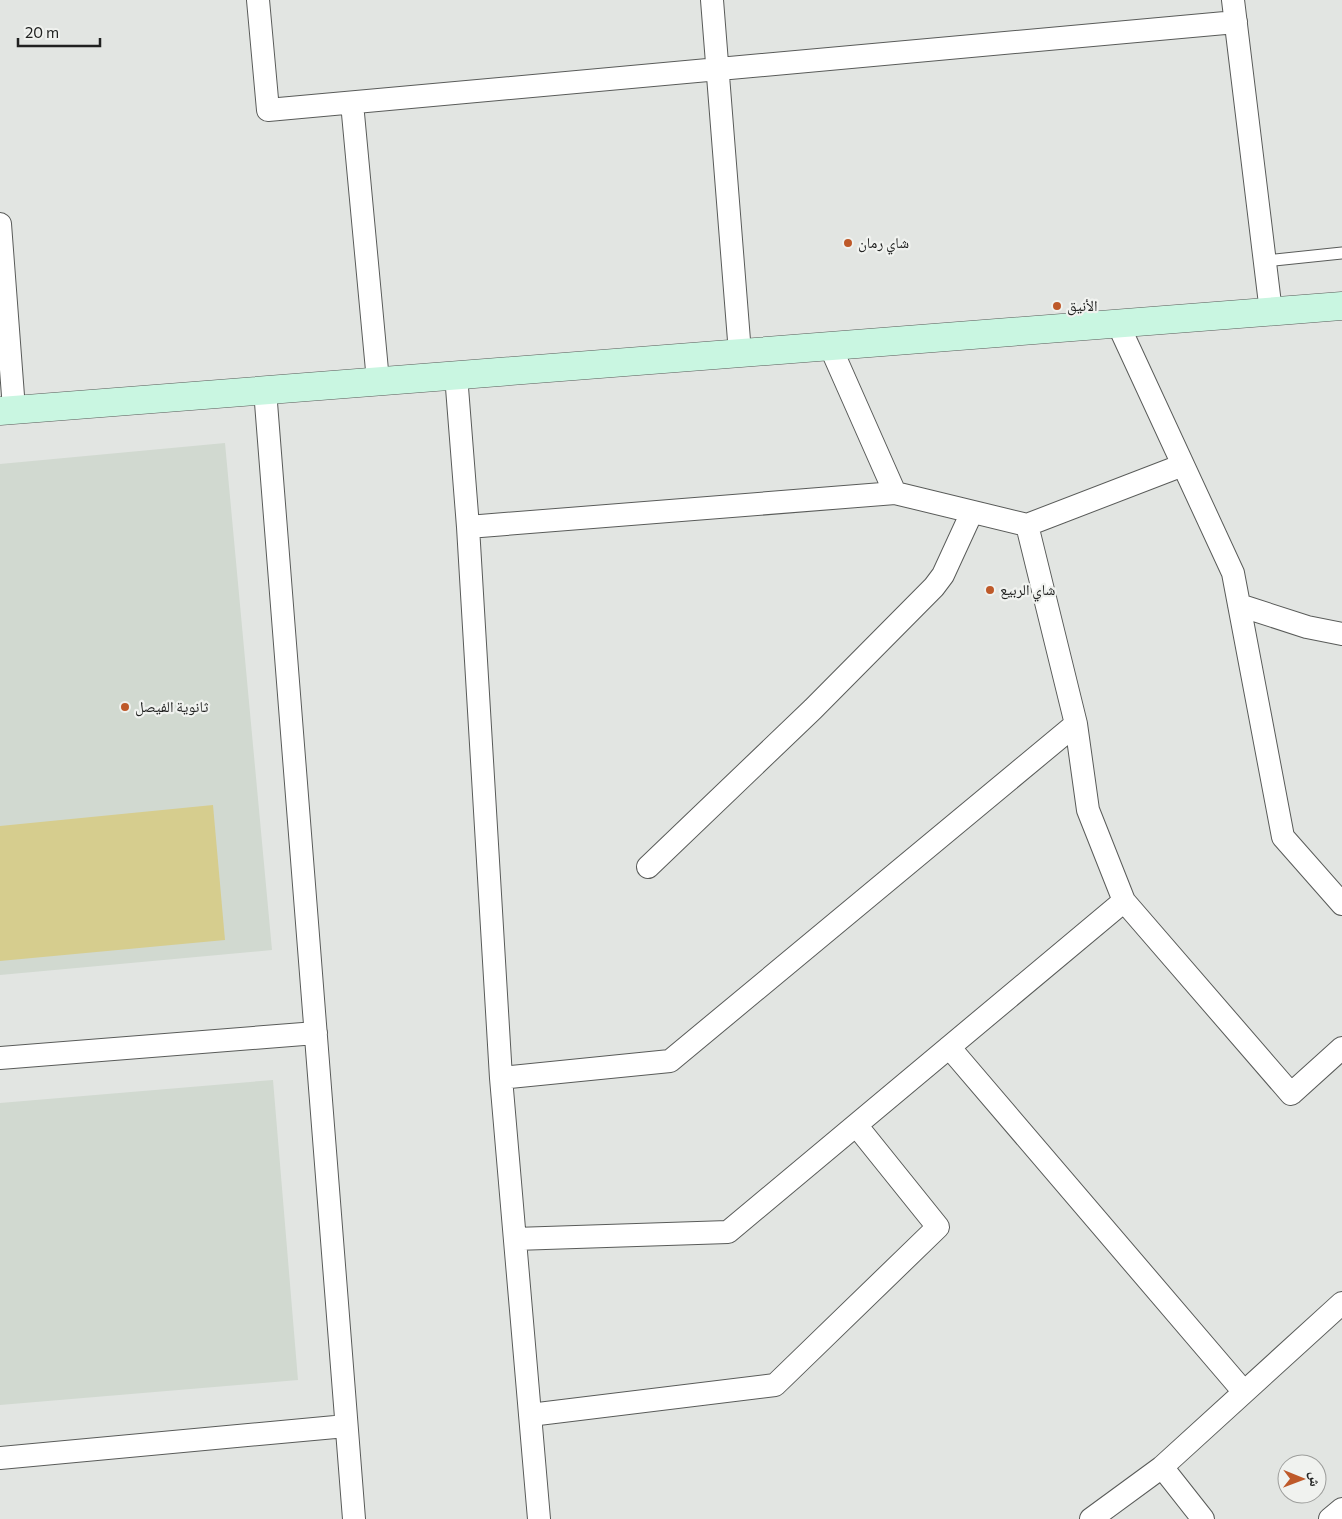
<svg xmlns="http://www.w3.org/2000/svg" width="1342" height="1519" font-family="Commissioner,'Noto Naskh Arabic',sans-serif">
<style>
.built{fill:#d1d9d0}
.green{fill:#d6cd8e}
.lines{fill:none;stroke-linecap:round;stroke-linejoin:round}
.lane-casing{stroke:#595b59;stroke-width:13}
.street-casing{stroke:#595b59;stroke-width:24}
.secondary-casing{stroke:#595b59;stroke-width:29}
.lane{stroke:#fff;stroke-width:11}
.street{stroke:#fff;stroke-width:22}
.secondary{stroke:#c9f6e1;stroke-width:28}
.poi-dot{fill:#be5929;stroke:#f0f2ef;stroke-width:2}
.labels{text-anchor:middle;stroke-width:4.5;stroke-linejoin:round;paint-order:stroke}
.poi-label{font-size:15px;fill:#202120;stroke:#f0f2ef;text-anchor:start}
</style>
<rect width="100%" height="100%" fill="#e2e5e2"/>
<path class="built" d="M225,443L272,950L0,975V464Z
M273,1080L298,1380L0,1405V1103Z"/>
<path class="green" d="M213,805L225,940L0,961V826Z"/>
<g class="lines">
<g class="lane-casing">
<path id="lane" d="M1265,261L1342,253"/>
</g>
<g class="street-casing">
<path id="street" d="M258,0L268,110L1236,22
M712,0L740,353
M1233,0L1271,312
M352,103L378,381
M0,224L14,409
M1117,322L1233,573L1283,837L1342,904
M830,346L895,493
M456,375L468,527L501,1078L539,1519
M265,390L354,1519
M1027,525L1076,724L1088,810L1124,901L1291,1094L1342,1048
M468,527L895,493L1027,525L1183,465
M1239,605L1307,627L1342,634
M648,867L813,709L934,587L943,575L972,512
M949,1047L1244,1392
M0,1058L316,1033
M501,1078L670,1061L1076,724
M515,1239L728,1232L1124,901
M530,1415L775,1385L938,1227L856,1125
M0,1458L346,1426
M1091,1519L1162,1467
M1203,1519L1162,1467L1342,1303
M1330,1519L1342,1509"/>
</g>
<g class="secondary-casing">
<path id="secondary" d="M0,411L1342,306"/>
</g>
<use href="#lane" class="lane"/>
<use href="#street" class="street"/>
<use href="#secondary" class="secondary"/>
</g>
<g class="poi-dot">
<circle cx="848" cy="243" r="5"/>
<circle cx="1057" cy="306" r="5"/>
<circle cx="990" cy="590" r="5"/>
<circle cx="125" cy="707" r="5"/>
</g>
<g class="labels">
<g class="poi-label">
<text x="858" y="248">شاي رمان</text>
<text x="1067" y="311">الأنيق</text>
<text x="1000" y="595">شاي الربيع</text>
<text x="135" y="712">ثانوية الفيصل</text>
</g>
</g>
<g transform="translate(1302 1479) rotate(91)"><circle r="24" fill="#f0f2ef" stroke="#9d9e9c"/>
<path d="M0-4L9 19L0 12L-9 19Z" fill="#be5929"/>
<text y="-8" font-size="14" font-weight="bold" text-anchor="middle" fill="#202120">ش</text>
</g>
<path d="M18 38v8h82v-8" fill="none" stroke="#202120" stroke-width="2.5"/>
<text x="25" y="38" font-size="15" fill="#202120" stroke="#f0f2ef" stroke-width="4" paint-order="stroke">20 m</text>
</svg>
